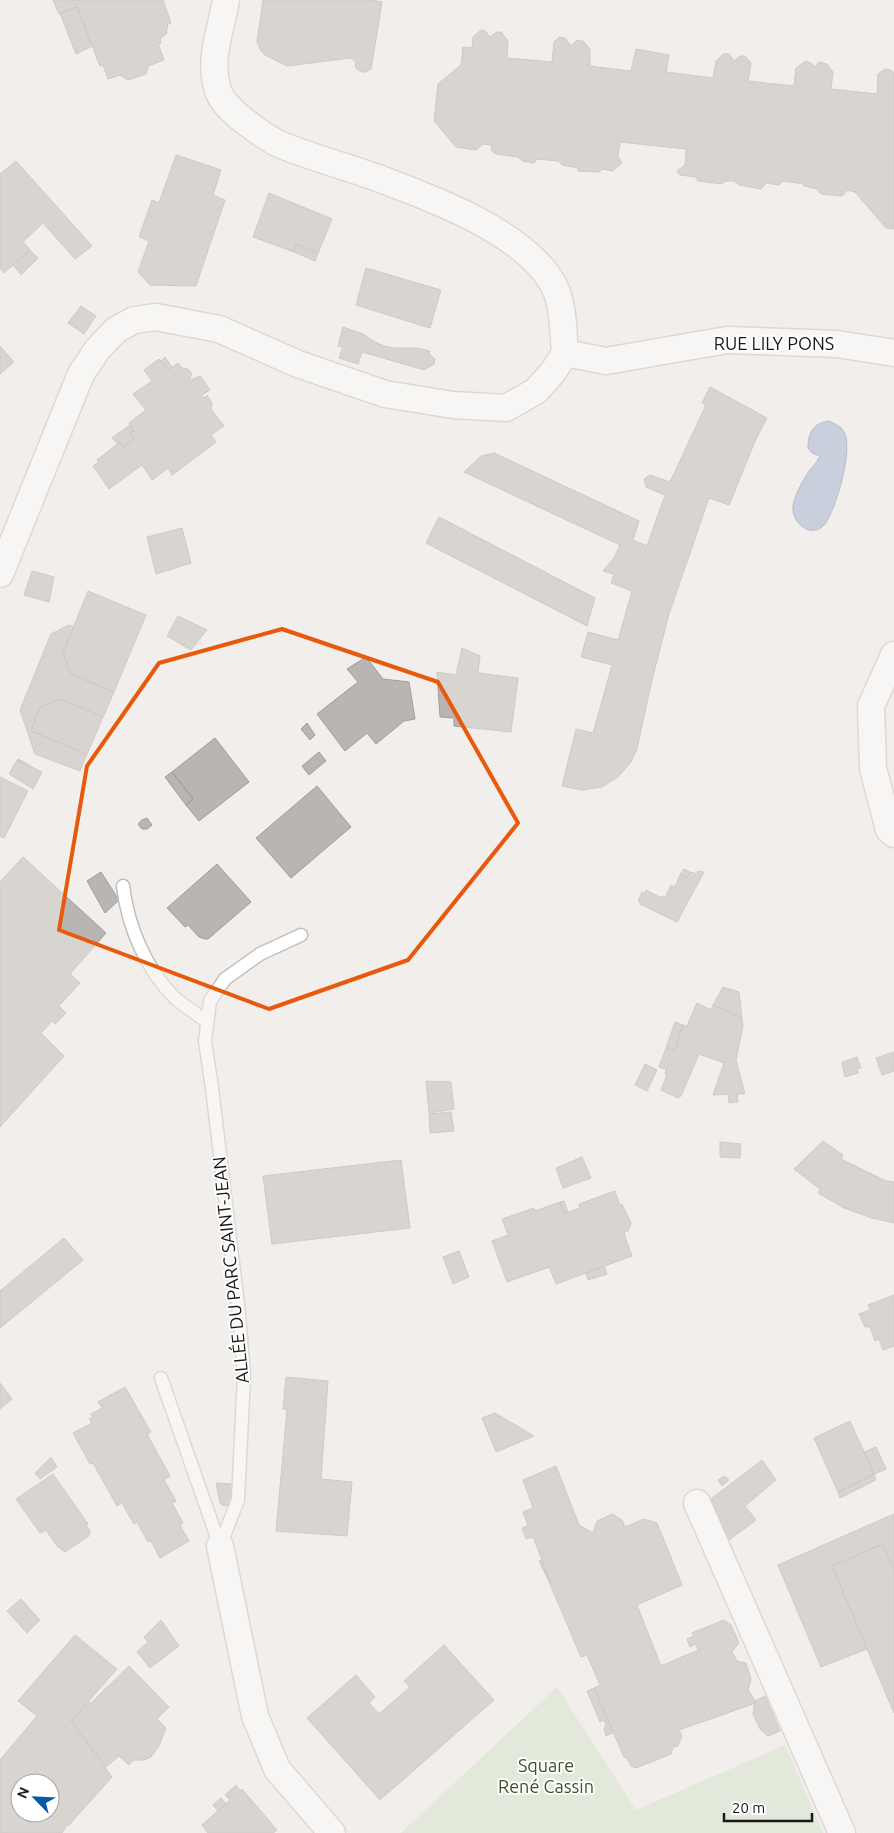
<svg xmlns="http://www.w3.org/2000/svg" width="894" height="1833" font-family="Ubuntu,sans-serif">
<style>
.green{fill:#cfdfc5}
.water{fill:#97a9cc;stroke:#727e96}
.building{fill:#b8b5b2;stroke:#a19d9a;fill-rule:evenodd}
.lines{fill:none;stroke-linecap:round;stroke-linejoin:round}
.lane-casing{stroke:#c2bebb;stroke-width:15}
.street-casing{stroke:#c2bebb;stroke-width:29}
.lane{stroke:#fff;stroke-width:12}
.street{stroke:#fff;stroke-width:26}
.marked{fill:none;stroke:#e8590c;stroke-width:4;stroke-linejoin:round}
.labels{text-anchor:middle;stroke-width:4;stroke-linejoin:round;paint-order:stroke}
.street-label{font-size:18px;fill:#1a1918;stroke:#fff}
.park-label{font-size:18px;fill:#385521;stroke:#fff}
</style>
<rect width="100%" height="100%" fill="#f2eeeb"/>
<path class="green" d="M557,1687L636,1810L785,1745L823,1833H401Z"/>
<path class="water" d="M829,421C835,424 841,426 844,432C854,448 836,509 825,524C812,540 791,523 793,506C795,495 801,484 807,474C811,468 816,464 820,456L812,453L808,448C808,433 813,423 829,421Z"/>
<path class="building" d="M53,0H163L171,23L168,24L166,34L160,39L161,43L158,44L164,60L148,66L146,74L128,80L120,75L108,79L103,65L100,66L77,7L59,14Z
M263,0H371L382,2L371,69L366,72H361L356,68L355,61L351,58L287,66L265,55L261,51L257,42Z
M77,7L92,46L76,54L60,13Z
M481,30H484L490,37L497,32H501L508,41L507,58L552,62L554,42L559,37L565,38L571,46L577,40L583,41L590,49V66L631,71L636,49L669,55L666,72L713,78L716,61L723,54H729L734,61L740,56H745L751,63L748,81L794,86L796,68L806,61L811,63L815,67L819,62L827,64L833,72L831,89L877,94L878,74L885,69L891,70L894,73V229L886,228L855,192L847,190L842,196L821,194L817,189L804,186V184L783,181L779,185L766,183L761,189L739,185L734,181H725L722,184L698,181L696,177L680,175L677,171L685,165L686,149L620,142L618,156L622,163L613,171L603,169L599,172L578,171V168L562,165L559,161L537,159L534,163L522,161L518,157L496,154L491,150L492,145L483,144L476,150L456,147L434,121L438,84L461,65L463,47L472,48L473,37Z
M176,155L221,170L213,195L225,200L196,286L150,285L138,272L149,241L139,237L152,200L159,203Z
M16,161L92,246L75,259L43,223L23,242L30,250L4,273L0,268V174Z
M269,193L332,219L318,253L296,244L294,252L253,237Z
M296,244L318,253L315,261L294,252Z
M30,250L38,258L21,275L13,265Z
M366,268L441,290L430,328L356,305Z
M81,306L96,316L84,334L68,323Z
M343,327L363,334L373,341L384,346L395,348H417L430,351L429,354L435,359L434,364L424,370L362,352L358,364L339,358L343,347L338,346Z
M0,346L14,362L0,374Z
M165,357L172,367L168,370L161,361Z
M159,359L168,370L178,363L182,368L188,369L192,374L190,378L191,380L200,376L210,390L202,395L204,398L207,395L212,403L211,409L224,426L211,435L216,442L172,475L168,468L152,480L142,465L109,489L93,466L99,462L97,460L120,442L123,447L134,439L130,433L134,431L129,423L146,410L133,394L152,381L144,370Z
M710,387L767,418L756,439L729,505L709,498L669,614L651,684L637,749L631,762L618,777L602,787L582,790L562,786L576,729L593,733L612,665L581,657L588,632L618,640L632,591L611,583L614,574L603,571L614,558L620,545L464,472L481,456L494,453L639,521L633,540L647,546L665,495L646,487L644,479L650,475L670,482L706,405L702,403Z
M130,425L134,431L130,433L134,439L123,447L120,442L118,444L112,438Z
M439,517L595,598L587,626L426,543Z
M182,528L191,563L156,574L147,537Z
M32,571L54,577L49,602L24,595Z
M88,591L146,615L114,692L71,674L63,653Z
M178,616L207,630L191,650L167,636Z
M69,625L74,627L63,653L71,674L114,692L103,717L61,699L40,707L31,731L87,754L80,771L35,754L20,710L51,634Z
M462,648L480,656L478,673L518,678L511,732L454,726V718L440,717L437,672L456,675Z
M366,657L383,679L409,682L415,719L404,721L376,744L367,733L345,751L317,714L358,682L347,669Z
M61,699L103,717L87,754L31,731L40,707Z
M307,723L315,735L310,740L301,729Z
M215,738L249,782L199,821L186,805L193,799L172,772Z
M319,752L326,761L309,775L302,766Z
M18,759L31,766L30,768L17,760Z
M17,760L42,772L33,789L9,774Z
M172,772L193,799L186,805L165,777Z
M0,777L28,791L4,838L0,836Z
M317,786L351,827L291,878L256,838Z
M147,818L152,825L147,829H142L138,824L142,820Z
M23,857L106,933L70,974L80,983L59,1006L66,1013L55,1024L52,1021L41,1033L64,1056L0,1127V882Z
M217,864L251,902L208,939H205L199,937L188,925L185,927L167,908Z
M684,869L690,872L687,878L680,875Z
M698,871L704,872L677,922L640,904V902L638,901L642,892L645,893L646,890L661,898L662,896L665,898L671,885L675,887L680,875L687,878L690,872L697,874Z
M101,872L119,900L105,913L87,881Z
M723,987L739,992L742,1018L713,1005Z
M697,1003L711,1010L713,1005L742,1018L743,1026L736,1060L745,1094H737L738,1102L729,1103L728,1094L713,1095L724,1063L699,1054L681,1096L678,1098L661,1090L667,1074H665L666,1069L659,1067L666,1048L675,1050L683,1025L687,1026Z
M675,1022L683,1025L675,1050L666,1048Z
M894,1052V1071L882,1075L876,1058Z
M857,1057L861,1068L857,1069L858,1073L845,1077L842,1062Z
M645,1064L657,1070L647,1091L635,1085Z
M426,1081L451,1082L454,1109L429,1113Z
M451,1112L454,1131L430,1133L429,1114Z
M823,1141L843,1155L841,1159L886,1181L894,1182V1223L872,1218L844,1208L818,1193L820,1189L794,1169Z
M720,1142L741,1144L740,1158L720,1157Z
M582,1157L591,1178L563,1188L556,1168Z
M401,1160L410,1228L272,1244L263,1176Z
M615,1191L620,1205L622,1204L631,1223L628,1231H626L624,1234L632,1256L556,1284L549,1267L507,1282L492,1241L508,1235L502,1219L534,1208L535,1211L560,1202L564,1214L580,1208L579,1204Z
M564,1201L568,1212L564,1214L560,1202Z
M64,1238L83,1260L0,1328V1291Z
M459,1251L469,1277L453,1284L443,1257Z
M604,1266L607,1274L588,1280L586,1273Z
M894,1295V1346L883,1350L879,1339L875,1341L870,1327H865L859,1314L870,1310L868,1305Z
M286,1377L328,1381L321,1479L352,1482L347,1536L276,1531L287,1410L283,1409Z
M0,1383L12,1399L0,1409Z
M125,1387L151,1432L147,1434L170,1476L164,1480L176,1501L172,1503L183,1523L180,1525L189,1541L160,1558L151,1541L148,1542L137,1522L134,1524L122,1503L117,1506L93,1463L90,1464L73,1433L92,1423L89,1419L93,1417L91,1414L102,1408L98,1402Z
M495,1413L534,1436L496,1452L482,1418Z
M850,1421L874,1474L838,1492L814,1438Z
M876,1447L886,1469L874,1474L864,1452Z
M51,1457L57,1467L40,1479L35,1473Z
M762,1460L776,1480L745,1506L756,1520L729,1540L711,1499Z
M556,1466L579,1525L593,1533L597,1521L612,1514L622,1520L625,1527L644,1519L657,1523L682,1585L637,1605L661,1666L698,1650L696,1644L690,1647L687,1639L694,1636L692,1633L724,1620L731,1625L739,1643L732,1652L737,1661L746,1663L751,1679L748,1690L755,1701L753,1704L679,1730L682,1736L678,1746L673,1747L671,1754L636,1768L631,1766L628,1759L624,1757L594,1688L600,1685L587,1655L581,1657L550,1584L551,1583L533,1537L526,1539L522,1528L528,1526L523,1512L533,1508L523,1480Z
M53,1474L88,1524L86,1525L90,1531L89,1536L65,1552L57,1546L46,1530L40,1533L16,1499Z
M874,1474L876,1480L840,1498L838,1492Z
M724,1476L729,1480L722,1486L718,1480Z
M216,1483L233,1484L230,1502L228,1505L224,1506L220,1503Z
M894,1514V1569L883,1544L832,1566L867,1649L821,1667L778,1565Z
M883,1544L894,1569V1713L832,1566Z
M541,1560L551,1583L550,1584L539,1561Z
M21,1599L40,1620L27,1633L7,1611Z
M161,1620L179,1646L150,1668L137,1652L148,1642L144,1637Z
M75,1635L117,1669L71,1721L112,1777L69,1825H67L62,1833H0V1760L37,1716L18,1701ZM20,1783H50V1813H20Z
M444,1645L494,1700L380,1800L307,1718L356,1675L375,1697L369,1703L379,1714L410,1687L404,1681Z
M129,1666L169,1707L157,1719L166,1728L159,1746L151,1757L144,1760H133L129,1765L119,1756L106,1767L71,1721L88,1702L91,1703Z
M594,1688L613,1733L606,1736L604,1728L606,1725L604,1720L600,1722L587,1691Z
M765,1696L780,1731L768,1736L760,1729L753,1714L755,1701Z
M236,1785L240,1791L242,1789L277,1830L273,1833H208L202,1825L230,1800L225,1795Z
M221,1798L226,1804L218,1811L213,1805Z"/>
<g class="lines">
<g class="lane-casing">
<path id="lane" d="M123,886C128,927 146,970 176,999C186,1007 197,1014 207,1022
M161,1378L220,1546
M220,1546L238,1500L244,1376L239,1313L212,1088L205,1041L210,1001L225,979L260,954L301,935"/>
</g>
<g class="street-casing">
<path id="street" d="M565,353L606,361L727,340L837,344L894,353
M0,574L81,374L97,350L116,330L134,320L156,317L219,329L298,364L385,394L453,405L506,408L536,391L553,372L565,353C563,331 564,302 552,282C522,232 436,200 383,180C349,167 312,158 279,144C264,137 251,126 238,116C231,110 223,102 219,93C207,61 221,31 226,0
M894,655L871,706L873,768L889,830L894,834
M697,1503L842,1833
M220,1546L255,1716L277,1769L332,1833"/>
</g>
<use href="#lane" class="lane"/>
<use href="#street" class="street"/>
</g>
<path d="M0 0H894V1833H0ZM282,629L438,682L518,823L408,960L269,1009L59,930L87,766L159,663Z" fill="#f2eeeb" fill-opacity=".55" fill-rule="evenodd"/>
<path class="marked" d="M282,629L438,682L518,823L408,960L269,1009L59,930L87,766L159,663Z"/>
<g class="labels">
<g class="street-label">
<text x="774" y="350">RUE LILY PONS</text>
<text transform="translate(231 1270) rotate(-96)" y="6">ALLÉE DU PARC SAINT-JEAN</text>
</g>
<g class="park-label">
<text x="546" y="1772">Square<tspan x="546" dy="21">René Cassin</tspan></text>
</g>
</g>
<g transform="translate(35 1798) rotate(294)"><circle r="24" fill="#ffffff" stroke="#a3a3a3"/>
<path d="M0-4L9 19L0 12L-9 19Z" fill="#0659a7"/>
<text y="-8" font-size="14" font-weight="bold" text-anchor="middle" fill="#1a1918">N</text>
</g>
<path d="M724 1813v8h88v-8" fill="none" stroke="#1a1918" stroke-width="2.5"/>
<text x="732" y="1813" font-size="15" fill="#1a1918" stroke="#ffffff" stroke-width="4" paint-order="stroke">20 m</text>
</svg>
